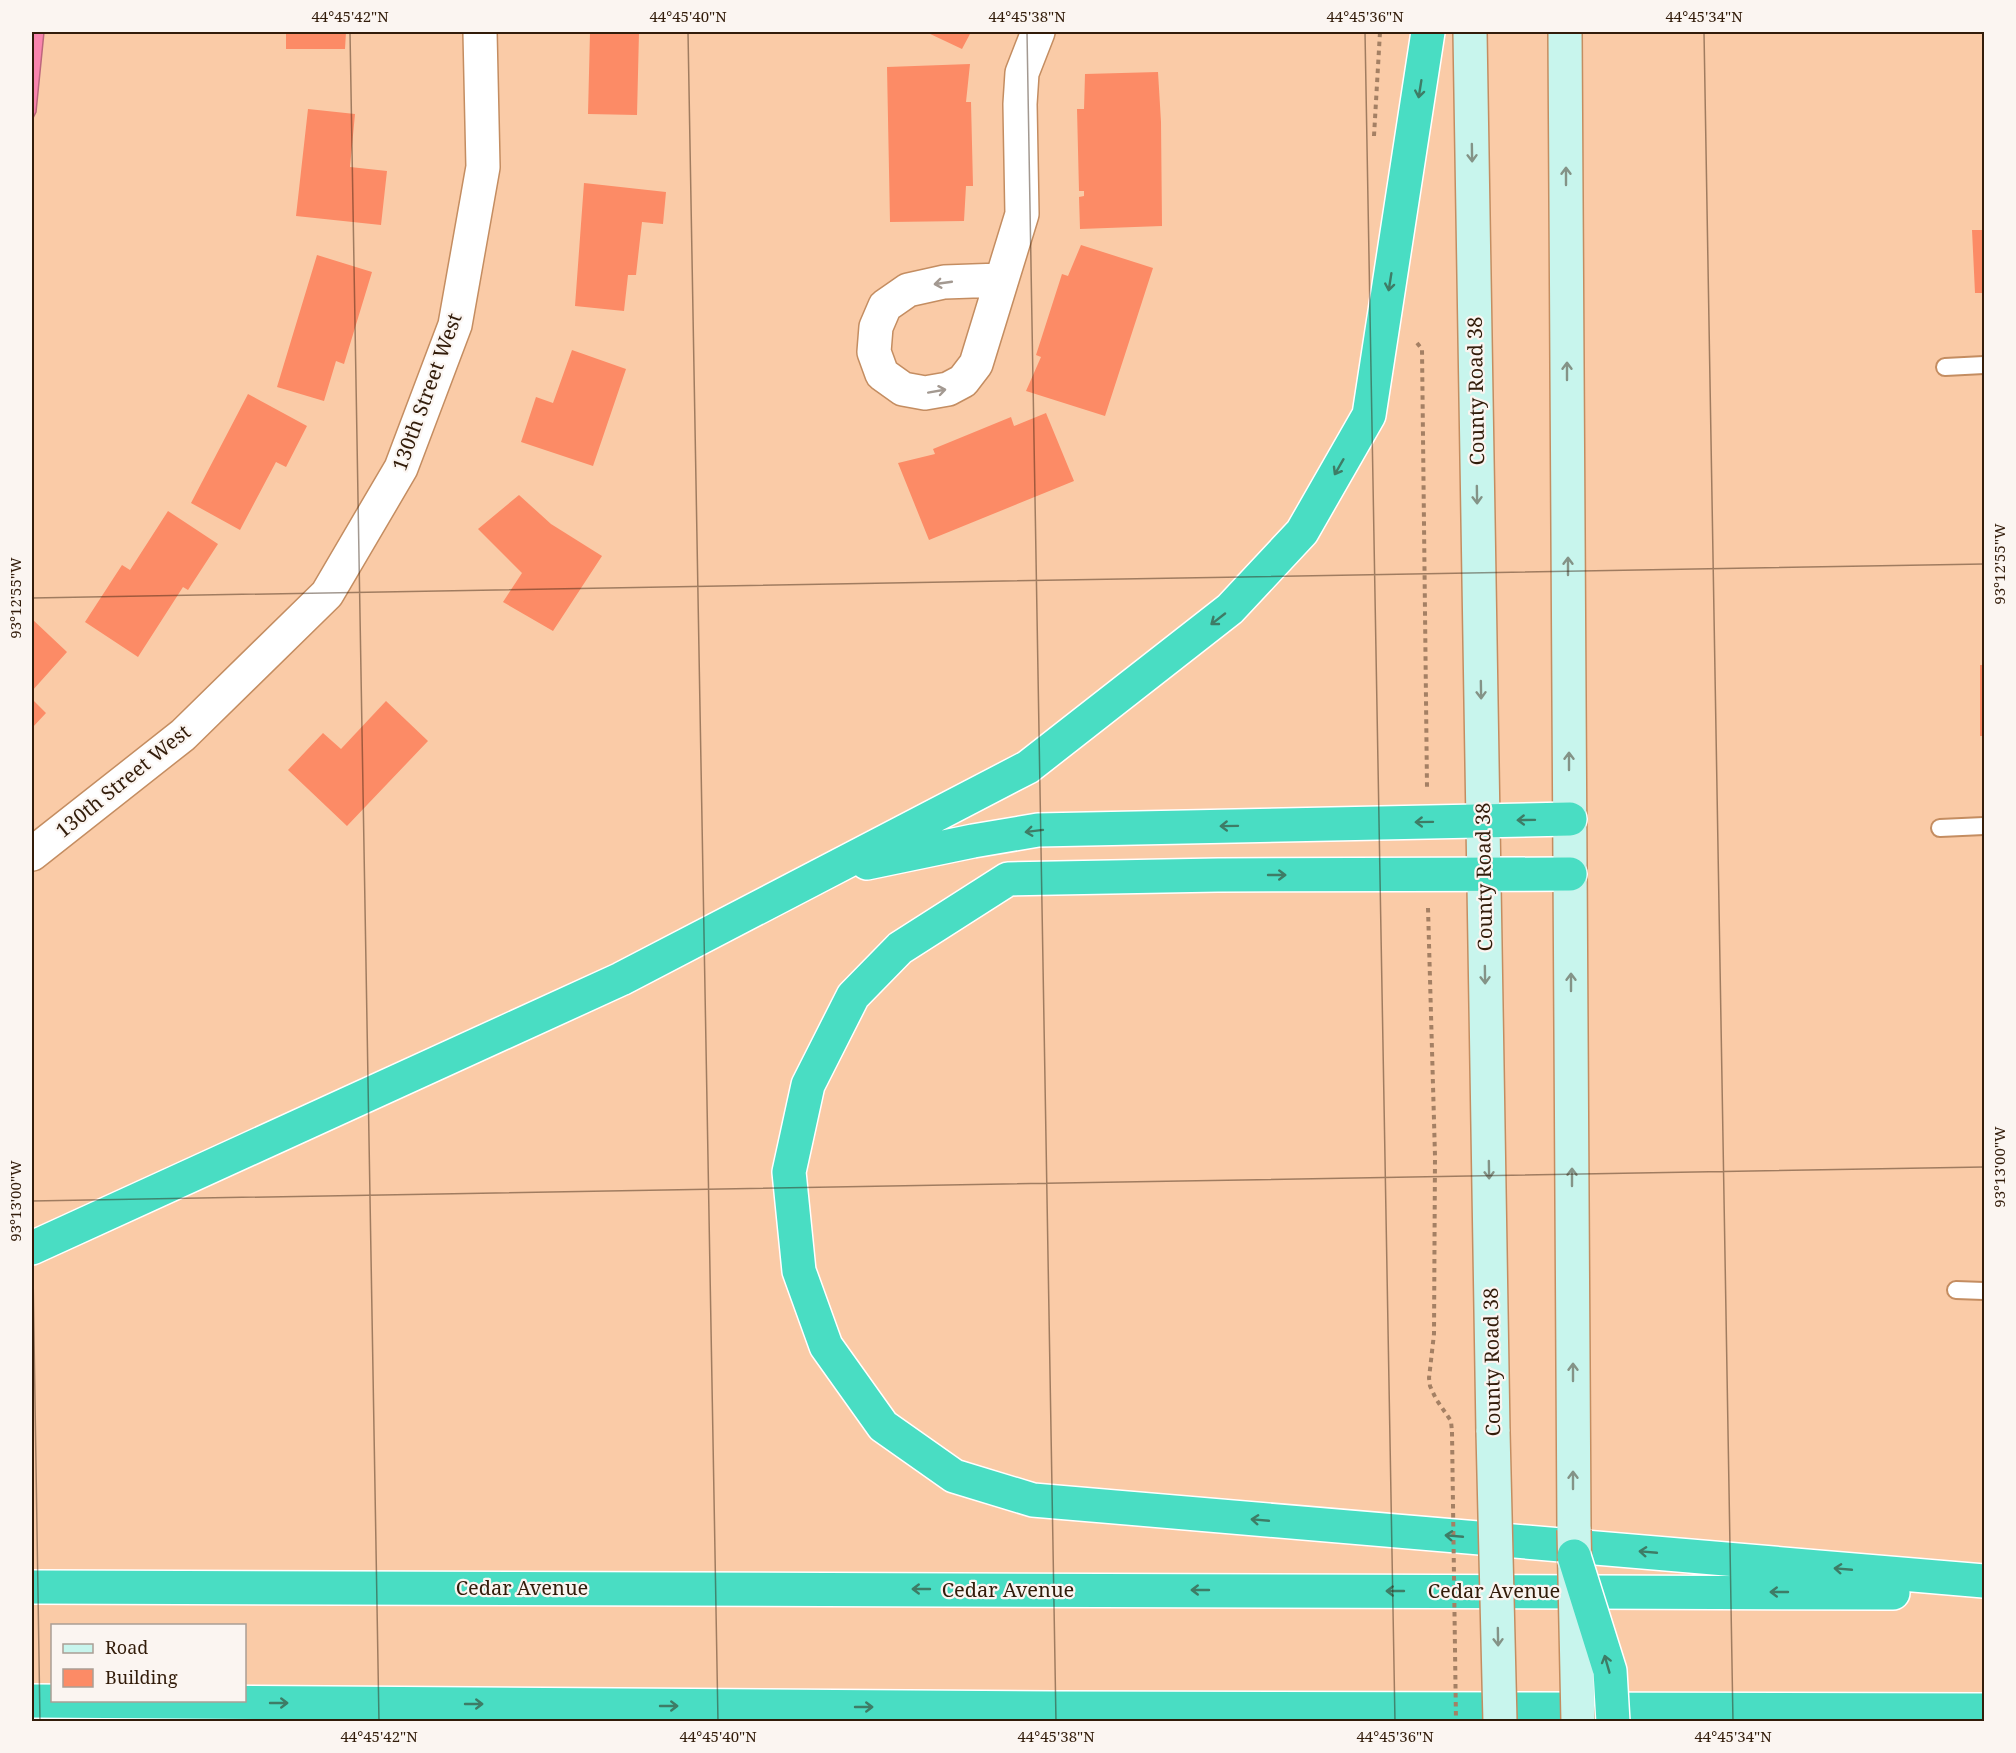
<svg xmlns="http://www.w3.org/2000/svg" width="2016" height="1753" font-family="'Noto Serif',serif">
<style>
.water{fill:#f985ae;stroke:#bd667d;stroke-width:1.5}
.building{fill:#fc8b66}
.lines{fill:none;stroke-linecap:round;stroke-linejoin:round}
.service-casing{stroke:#c48d61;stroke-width:20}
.minor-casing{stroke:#c48d61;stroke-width:36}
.secondary-casing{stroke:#c48d61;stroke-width:36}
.motorway-casing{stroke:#fff;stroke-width:36}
.path{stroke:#a48064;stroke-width:4;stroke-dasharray:4.5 4.5;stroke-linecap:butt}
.service{stroke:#fff;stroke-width:16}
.minor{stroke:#fff;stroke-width:33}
.secondary{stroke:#c8f5ed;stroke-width:33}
.motorway{stroke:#49ddc3;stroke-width:33}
.secondary-bridge-casing{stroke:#c48d61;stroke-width:36;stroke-linecap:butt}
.motorway-bridge-casing{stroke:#fff;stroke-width:36;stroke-linecap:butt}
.path-bridge{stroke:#a48064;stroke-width:4;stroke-dasharray:4.5 4.5;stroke-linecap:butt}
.secondary-bridge{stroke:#c8f5ed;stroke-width:33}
.motorway-bridge{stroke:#49ddc3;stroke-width:33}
.oneway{stroke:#3e7c66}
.oneway2{stroke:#849387}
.oneway3{stroke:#a39991}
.ticks{fill:none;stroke:#321c0a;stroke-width:1.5;stroke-opacity:0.45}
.labels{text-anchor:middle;stroke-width:4.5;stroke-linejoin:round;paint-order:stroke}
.street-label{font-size:20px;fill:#321c0a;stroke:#fbf5f1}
.neatline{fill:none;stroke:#321c0a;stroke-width:2}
.ticks-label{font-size:15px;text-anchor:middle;fill:#321c0a}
</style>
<rect width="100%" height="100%" fill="#facba7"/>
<path class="water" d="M32,32H44L36,112L32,120Z"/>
<path class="building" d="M286,32H346L345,49H286Z
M590,32H639L637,115L588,114Z
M926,32H971L962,49Z
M970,64L966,102H971L973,186H966L964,221L890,222L887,67Z
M1158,72L1161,122L1162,226L1080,229L1079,197L1084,196V191H1079L1077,109H1084L1085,74Z
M308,109L355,114L350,167L387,171L381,225L296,216Z
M584,183L666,192L663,224L642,222L636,275H628L624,311L575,306Z
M1972,230H1984V293H1975Z
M1081,245L1153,268L1105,416L1026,391L1041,357L1036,355L1062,274L1068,276Z
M317,255L372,272L344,364L336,361L324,401L277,387Z
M572,350L626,369L593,466L521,442L536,397L553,403Z
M248,394L307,426L286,467L276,462L240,530L191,503Z
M1046,413L1074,481L929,540L898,463L935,454L933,449L1011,417L1014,426Z
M519,495L551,524L602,556L553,631L503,602L522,573L478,529Z
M168,511L218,544L188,590L183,587L138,657L85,622L122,565L130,570Z
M32,619L67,652L32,691Z
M1980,665H1984V736H1980Z
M32,699L46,713L32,728Z
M386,701L428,741L347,826L288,770L323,733L341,749Z"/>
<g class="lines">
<g class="service-casing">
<path id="service" d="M1945,367L1984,365
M1940,828L1984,826
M1956,1290L1984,1291"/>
</g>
<g class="minor-casing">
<path id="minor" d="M1001,280L944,282L908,290L885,306L876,327L874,352L882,374L903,389L925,393L948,389L963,381L976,364L1022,214L1020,104L1022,73L1038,32
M32,854L183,735L327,594L401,468L455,325L483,167L480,32"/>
</g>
<g class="secondary-casing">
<path id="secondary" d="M1470,32L1493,1432
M1565,32L1574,1530"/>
</g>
<g class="motorway-casing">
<path id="motorway" d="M867,863L973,841L1038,830L1570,819
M1570,874L1218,875L1008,879L900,948L853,996L808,1085L789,1172L799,1271L826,1346L883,1426L954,1476L1033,1500L1984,1581
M32,1248L621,979L1028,767L1230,609L1302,532L1369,415L1428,32
M32,1587L1893,1593
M32,1701L1053,1708L1984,1710"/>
</g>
<path class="path" d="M1374,136L1380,32
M1417,343L1422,349L1427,787
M1428,908L1435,1156L1434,1334L1429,1378L1430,1386L1436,1399L1451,1421L1452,1432"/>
<use href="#service" class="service"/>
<use href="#minor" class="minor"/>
<use href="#secondary" class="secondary"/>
<use href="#motorway" class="motorway"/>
<g class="secondary-bridge-casing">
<path id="secondary-bridge" d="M1493,1432L1500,1722
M1574,1530L1578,1722"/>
</g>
<g class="motorway-bridge-casing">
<path id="motorway-bridge" d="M1574,1556L1610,1671L1613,1722"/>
</g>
<path class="path-bridge" d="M1452,1432L1456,1722"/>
<use href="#secondary-bridge" class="secondary-bridge"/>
<use href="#motorway-bridge" class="motorway-bridge"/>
</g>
<defs><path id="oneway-shaft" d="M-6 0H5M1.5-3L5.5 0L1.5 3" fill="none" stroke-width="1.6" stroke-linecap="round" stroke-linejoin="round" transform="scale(1.5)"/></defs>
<g class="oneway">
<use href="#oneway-shaft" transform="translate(1420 89) rotate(99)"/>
<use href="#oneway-shaft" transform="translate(1390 282) rotate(99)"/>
<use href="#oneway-shaft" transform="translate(1339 467) rotate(120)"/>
<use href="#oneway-shaft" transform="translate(1218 619) rotate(142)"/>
<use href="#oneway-shaft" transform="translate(1526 820) rotate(179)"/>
<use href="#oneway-shaft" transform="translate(1424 822) rotate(179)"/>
<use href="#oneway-shaft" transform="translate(1229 826) rotate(179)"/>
<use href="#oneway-shaft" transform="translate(1034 831) rotate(173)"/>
<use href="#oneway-shaft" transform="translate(1277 875)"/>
<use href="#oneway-shaft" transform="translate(1260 1520) rotate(-175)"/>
<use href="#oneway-shaft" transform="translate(1454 1536) rotate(-175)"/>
<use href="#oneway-shaft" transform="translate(1648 1552) rotate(-175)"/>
<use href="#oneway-shaft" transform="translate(1843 1569) rotate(-175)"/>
<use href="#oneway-shaft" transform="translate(921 1589) rotate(-180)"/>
<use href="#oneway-shaft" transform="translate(1200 1590) rotate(-180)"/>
<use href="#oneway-shaft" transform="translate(1395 1591) rotate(-180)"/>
<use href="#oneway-shaft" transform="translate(1779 1592) rotate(-180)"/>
<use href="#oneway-shaft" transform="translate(1607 1664) rotate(-106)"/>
<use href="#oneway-shaft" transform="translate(279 1703)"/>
<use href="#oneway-shaft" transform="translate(474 1704)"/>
<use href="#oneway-shaft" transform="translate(669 1706)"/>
<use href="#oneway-shaft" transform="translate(864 1707)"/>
</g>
<g class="oneway2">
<use href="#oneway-shaft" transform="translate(1472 153) rotate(89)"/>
<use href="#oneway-shaft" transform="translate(1566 176) rotate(-90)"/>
<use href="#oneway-shaft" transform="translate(1567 371) rotate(-90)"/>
<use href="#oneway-shaft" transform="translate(1477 495) rotate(89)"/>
<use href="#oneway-shaft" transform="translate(1568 566) rotate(-90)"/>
<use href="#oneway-shaft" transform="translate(1481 690) rotate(89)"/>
<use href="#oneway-shaft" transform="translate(1569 761) rotate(-90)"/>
<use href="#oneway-shaft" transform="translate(1485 975) rotate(89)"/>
<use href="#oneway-shaft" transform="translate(1571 982) rotate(-90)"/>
<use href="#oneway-shaft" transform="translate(1489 1170) rotate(89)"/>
<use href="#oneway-shaft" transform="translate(1572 1177) rotate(-90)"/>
<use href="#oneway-shaft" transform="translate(1573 1372) rotate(-90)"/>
<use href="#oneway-shaft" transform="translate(1573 1480) rotate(-90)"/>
<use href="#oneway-shaft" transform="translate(1498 1637) rotate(89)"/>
</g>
<g class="oneway3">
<use href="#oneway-shaft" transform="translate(943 283) rotate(172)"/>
<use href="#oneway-shaft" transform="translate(937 391) rotate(-10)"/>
</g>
<path class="ticks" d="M350,32L379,1722M688,32L718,1722M1027,32L1056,1722M1365,32L1395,1722M1704,32L1733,1722M32,598L1984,564M32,1201L1984,1167M32,1208L40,1722"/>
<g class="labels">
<g class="street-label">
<text transform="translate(1476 391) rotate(-91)" y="7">County Road 38</text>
<text transform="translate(427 392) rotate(-70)" y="7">130th Street West</text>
<text transform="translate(123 781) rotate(-39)" y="7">130th Street West</text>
<text transform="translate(1484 877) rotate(-91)" y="7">County Road 38</text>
<text transform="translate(1492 1362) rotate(-91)" y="7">County Road 38</text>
<text x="522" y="1595">Cedar Avenue</text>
<text x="1008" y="1597">Cedar Avenue</text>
<text x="1494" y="1598">Cedar Avenue</text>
</g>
</g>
<rect width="2016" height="1753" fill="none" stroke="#fbf5f1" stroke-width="66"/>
<rect x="51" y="1624" width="195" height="78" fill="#fbf5f1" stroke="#ab9e95" stroke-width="1.5"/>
<rect x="63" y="1644" width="30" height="9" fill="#c8f5ed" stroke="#ab9e95" stroke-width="1.5"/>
<text x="105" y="1654" font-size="18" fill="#321c0a">Road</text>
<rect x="63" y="1669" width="30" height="18" fill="#fc8b66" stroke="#ab9e95" stroke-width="1.5"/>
<text x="105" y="1684" font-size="18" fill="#321c0a">Building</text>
<rect x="33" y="33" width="1950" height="1687" class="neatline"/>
<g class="ticks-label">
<text x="350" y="22">44°45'42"N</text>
<text x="688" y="22">44°45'40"N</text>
<text x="1027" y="22">44°45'38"N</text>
<text x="1365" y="22">44°45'36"N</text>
<text x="1704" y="22">44°45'34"N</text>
<text transform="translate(2000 564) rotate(-90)" y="5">93°12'55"W</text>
<text transform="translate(16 598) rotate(-90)" y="5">93°12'55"W</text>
<text transform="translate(2000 1167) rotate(-90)" y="5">93°13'00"W</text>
<text transform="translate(16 1201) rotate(-90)" y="5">93°13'00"W</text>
<text x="379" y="1742">44°45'42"N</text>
<text x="718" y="1742">44°45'40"N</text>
<text x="1056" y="1742">44°45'38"N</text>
<text x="1395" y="1742">44°45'36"N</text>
<text x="1733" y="1742">44°45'34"N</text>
</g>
</svg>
